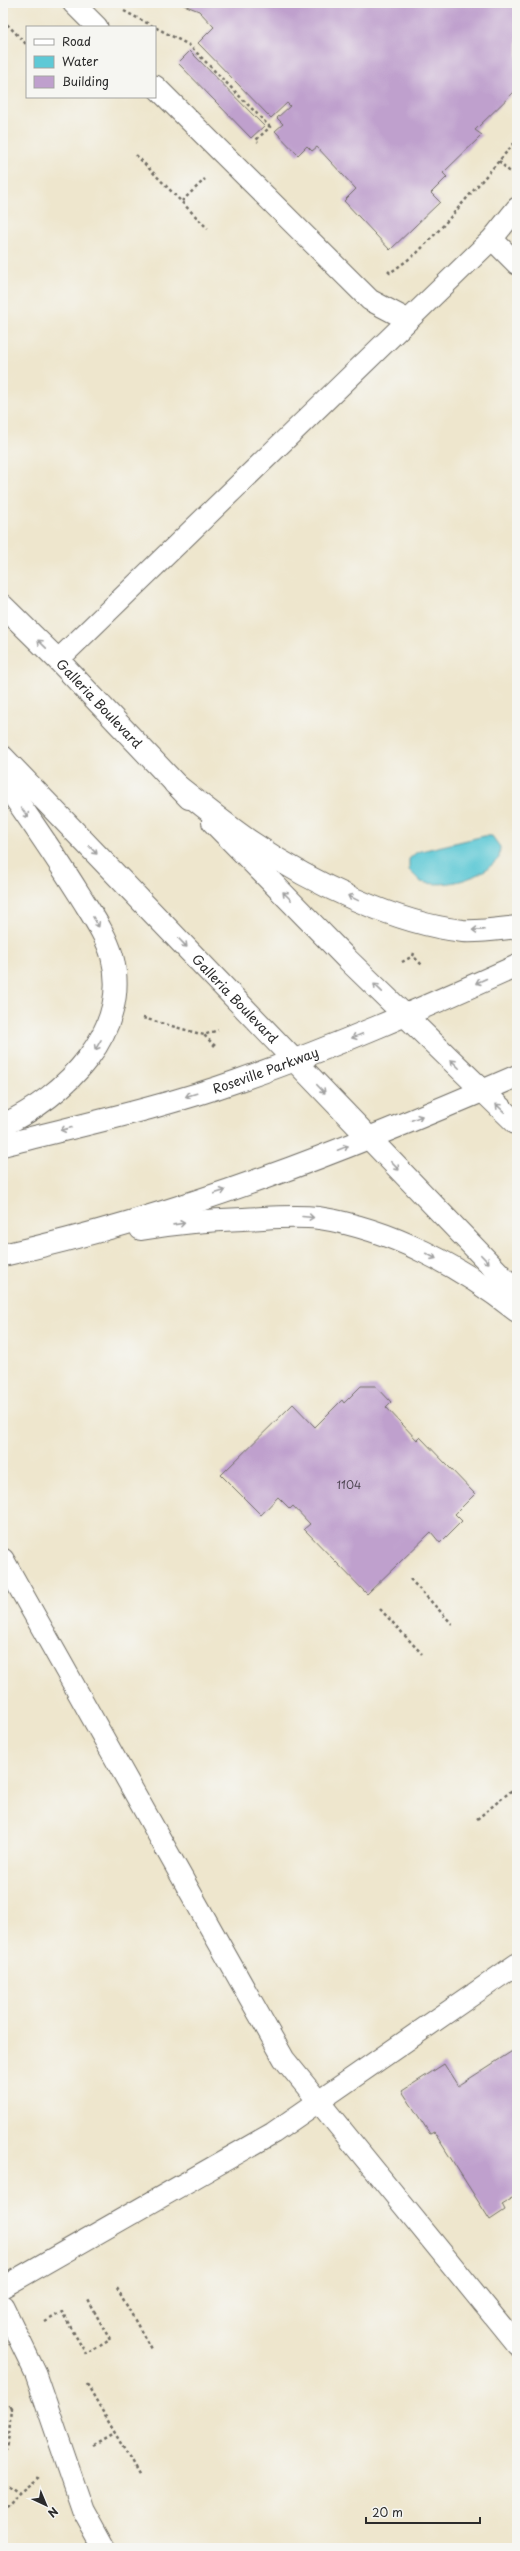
<svg xmlns="http://www.w3.org/2000/svg" width="520" height="2551" font-family="'Playpen Sans',sans-serif">
<style>
.water{fill:#5ec9d6;stroke:#447a80}
.building{fill:#bfa0cd}
.lines{fill:none;stroke-linecap:round;stroke-linejoin:round}
.service-casing{stroke:#6f6c64;stroke-width:23}
.secondary-casing{stroke:#6f6c64;stroke-width:24}
.primary-casing{stroke:#6f6c64;stroke-width:24}
.path{stroke:#6f6c64;stroke-width:2.5;stroke-dasharray:3 3;stroke-linecap:butt}
.service{stroke:#fff;stroke-width:21}
.secondary{stroke:#fff;stroke-width:22}
.primary{stroke:#fff;stroke-width:22}
.oneway{stroke:#a0a0a0}
.labels{text-anchor:middle;stroke-width:3;stroke-linejoin:round;paint-order:stroke}
.number-label{font-size:11px;fill:#504854}
.street-label{font-size:13px;fill:#2b2b2b;stroke:#f6f6f2}
</style>
<rect width="100%" height="100%" fill="#f6f6f2"/>
<filter id="ink" filterUnits="userSpaceOnUse"><feTurbulence type="fractalNoise" baseFrequency=".025" numOctaves="2"/><feDisplacementMap in="SourceGraphic" scale="8" xChannelSelector="R" yChannelSelector="G"/><feConvolveMatrix kernelMatrix="1 2 1 2 8 2 1 2 1" color-interpolation-filters="sRGB"/></filter>
<filter id="wash" filterUnits="userSpaceOnUse"><feTurbulence type="fractalNoise" baseFrequency=".012" numOctaves="4" result="noise"/><feDisplacementMap in="SourceGraphic" scale="16" xChannelSelector="R" yChannelSelector="G"/><feGaussianBlur stdDeviation="0.9" result="paint"/><feColorMatrix in="noise" values="0 0 0 0 0 0 0 0 0 0 0 0 0 0 0 0 0 1.4 0 .05"/><feComposite in="paint" operator="in"/></filter>
<g filter="url(#wash)">
<rect width="100%" height="100%" fill="#eee6cd"/>
<path class="water" d="M484,836H492L500,847L499,858C480,879 448,888 421,882L409,870V859L417,852Z"/>
<g id="blocks">
<path class="building" d="M179,3H517V89L475,130L482,135L443,173L447,177L431,193L440,202L390,250L344,201L356,189L317,147L312,151L307,146L298,155L275,131L283,124L277,118L290,106L287,103L271,118L198,43L214,27L199,11Z
M190,51L264,126L251,138L178,63Z
M361,1386H376L391,1402L386,1407L417,1440L420,1437L475,1494L455,1514L462,1521L440,1543L431,1532L367,1594L304,1529L310,1524L293,1506L290,1509L278,1497L261,1515L221,1475L293,1404L315,1427L342,1400L344,1403Z
M517,2048V2195L502,2204L505,2210L490,2220L434,2132L430,2134L402,2091L444,2064L458,2086Z"/>
</g>
</g>
<g filter="url(#ink)">
<use href="#blocks" fill-opacity="0" stroke="#6f6c64" stroke-width="1"/>
<g class="lines">
<g class="service-casing">
<path id="service" d="M73,3L97,27
M155,86L370,300L408,320
M492,239L517,264
M58,660L492,239L517,208
M3,1559L284,2059L517,2345
M3,2287L273,2133L517,1964
M3,2306L36,2374L83,2510L104,2548"/>
</g>
<g class="secondary-casing">
<g id="secondary">
<path id="s1" d="M3,606L58,660L189,798"/>
<path id="s2" d="M3,757L517,1292"/>
<path d="M213,822L347,959L517,1124"/>
</g>
</g>
<g class="primary-casing">
<g id="primary">
<path d="M3,781C30,819 56,857 81,897C92,915 106,935 112,956C132,1031 65,1096 3,1125"/>
<path d="M175,784C201,804 227,826 254,844C310,882 396,924 463,931C480,932 499,929 517,927"/>
<path id="s3" d="M3,1145C81,1125 161,1108 237,1081C333,1048 425,1007 517,966"/>
<path d="M141,1229C175,1223 209,1220 243,1219C269,1218 293,1215 319,1218C391,1229 460,1266 517,1311"/>
<path d="M3,1255C180,1216 351,1148 517,1076"/>
</g>
</g>
<path class="path" d="M124,11L189,45L270,127L256,140L258,142
M3,20L27,45
M136,155L208,229
M499,161L515,177
M182,201L205,179
M388,271L390,273L417,253L441,228L517,140
M414,953L413,956L422,965
M402,962L413,956
M143,1018L204,1035
M215,1046L204,1035L218,1030
M410,1579L452,1624
M380,1609L422,1654
M477,1819L517,1786
M117,2288L151,2349
M45,2322L62,2312L86,2354L110,2340L87,2298
M87,2384L140,2477
M3,2404L12,2407
M93,2445L115,2432
M3,2457L9,2436L11,2407
M3,2482L19,2493
M3,2513L19,2493L39,2477"/>
<use href="#service" class="service"/>
<use href="#secondary" class="secondary"/>
<use href="#primary" class="primary"/>
</g>
<defs><path id="oneway-shaft" d="M-6 0H5M1.5-3L5.5 0L1.5 3" fill="none" stroke-width="1.6" stroke-linecap="round" stroke-linejoin="round"/></defs>
<g class="oneway">
<use href="#oneway-shaft" transform="translate(42 644) rotate(-136)"/>
<use href="#oneway-shaft" transform="translate(25 813) rotate(55)"/>
<use href="#oneway-shaft" transform="translate(93 850) rotate(46)"/>
<use href="#oneway-shaft" transform="translate(287 896) rotate(-135)"/>
<use href="#oneway-shaft" transform="translate(353 898) rotate(-154)"/>
<use href="#oneway-shaft" transform="translate(96 922) rotate(60)"/>
<use href="#oneway-shaft" transform="translate(478 930) rotate(179)"/>
<use href="#oneway-shaft" transform="translate(183 943) rotate(46)"/>
<use href="#oneway-shaft" transform="translate(481 981) rotate(156)"/>
<use href="#oneway-shaft" transform="translate(378 988) rotate(-136)"/>
<use href="#oneway-shaft" transform="translate(357 1036) rotate(158)"/>
<use href="#oneway-shaft" transform="translate(98 1045) rotate(120)"/>
<use href="#oneway-shaft" transform="translate(455 1064) rotate(-135)"/>
<use href="#oneway-shaft" transform="translate(321 1089) rotate(46)"/>
<use href="#oneway-shaft" transform="translate(191 1095) rotate(163)"/>
<use href="#oneway-shaft" transform="translate(500 1108) rotate(-136)"/>
<use href="#oneway-shaft" transform="translate(417 1118) rotate(-22)"/>
<use href="#oneway-shaft" transform="translate(66 1129) rotate(166)"/>
<use href="#oneway-shaft" transform="translate(343 1148) rotate(-22)"/>
<use href="#oneway-shaft" transform="translate(395 1166) rotate(46)"/>
<use href="#oneway-shaft" transform="translate(220 1192) rotate(-18)"/>
<use href="#oneway-shaft" transform="translate(308 1217) rotate(5)"/>
<use href="#oneway-shaft" transform="translate(179 1224) rotate(-8)"/>
<use href="#oneway-shaft" transform="translate(431 1256) rotate(27)"/>
<use href="#oneway-shaft" transform="translate(485 1259) rotate(46)"/>
</g>
</g>
<g class="labels">
<g class="number-label">
<text x="349" y="1489">1104</text>
</g>
<g class="street-label">
<text dy="5" stroke="none"><textPath href="#s1" startOffset="137">Galleria Boulevard</textPath></text>
<text dy="5" stroke="none"><textPath href="#s2" startOffset="335">Galleria Boulevard</textPath></text>
<text dy="5" stroke="none"><textPath href="#s3" startOffset="273">Roseville Parkway</textPath></text>
</g>
</g>
<rect width="520" height="2551" fill="none" stroke="#f6f6f2" stroke-width="16"/>
<rect x="26" y="26" width="130" height="72" fill="#f6f6f2" stroke="#a5a5a2"/>
<rect x="34" y="39" width="20" height="6" fill="#ffffff" stroke="#a5a5a2"/>
<text x="62" y="46" font-size="12" fill="#2b2b2b">Road</text>
<rect x="34" y="56" width="20" height="12" fill="#5ec9d6" stroke="#a5a5a2"/>
<text x="62" y="66" font-size="12" fill="#2b2b2b">Water</text>
<rect x="34" y="76" width="20" height="12" fill="#bfa0cd" stroke="#a5a5a2"/>
<text x="62" y="86" font-size="12" fill="#2b2b2b">Building</text>
<g transform="translate(46 2505) rotate(136)" stroke="#f6f6f2" stroke-width="3" paint-order="stroke">
<path d="M0-3L7 15L0 10L-7 15Z" fill="#2b2b2b"/>
<text y="-6" font-size="11" font-weight="bold" text-anchor="middle" fill="#2b2b2b">N</text>
</g>
<path d="M366 2517v6h114v-6" fill="none" stroke="#2b2b2b" stroke-width="2"/>
<text x="372" y="2517" font-size="12" fill="#2b2b2b" stroke="#f6f6f2" stroke-width="3" paint-order="stroke">20 m</text>
</svg>
